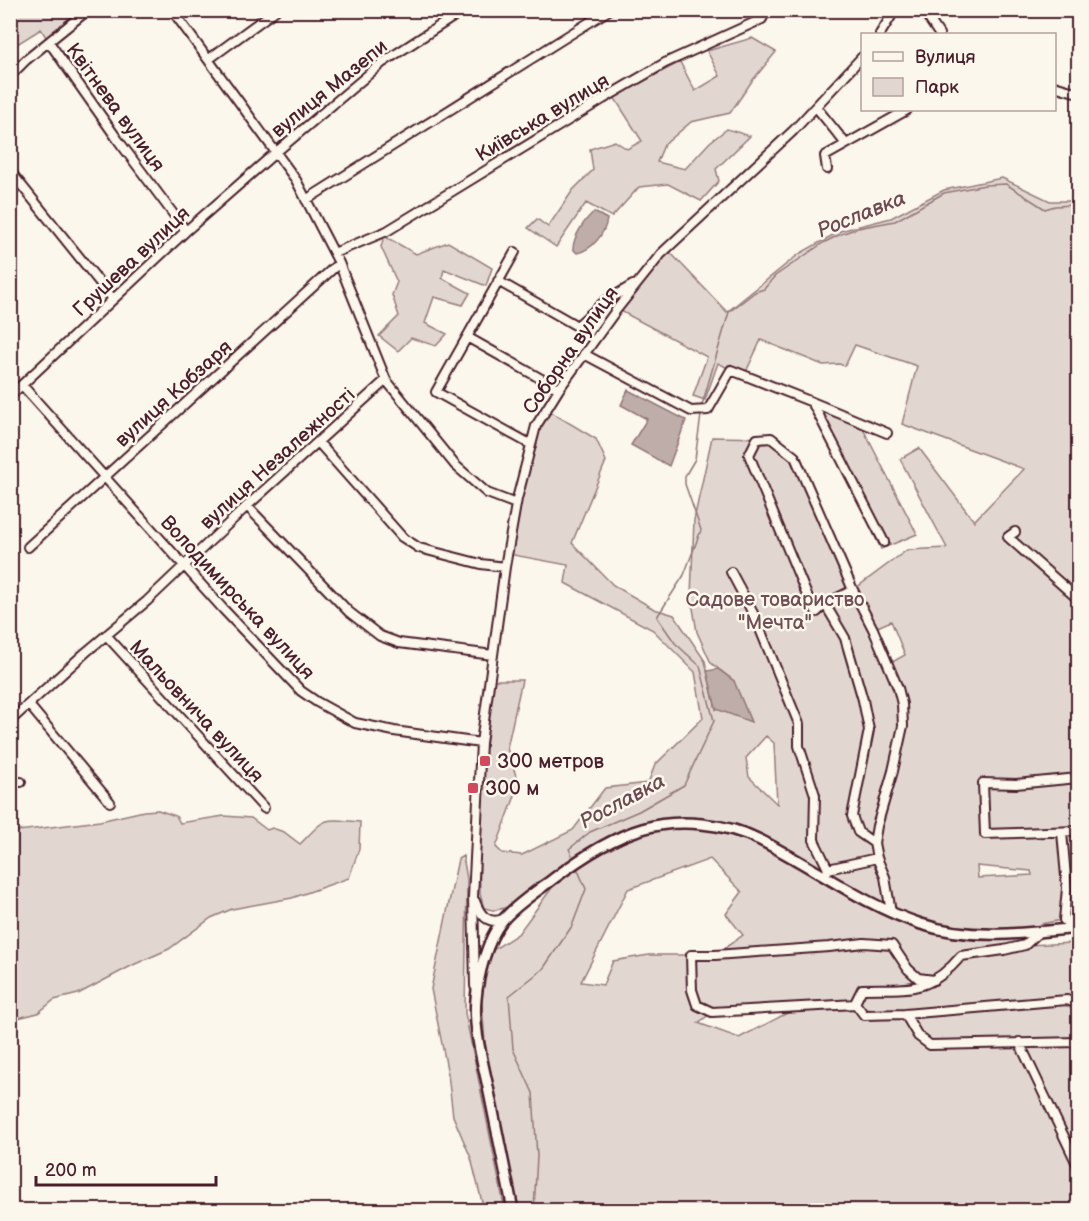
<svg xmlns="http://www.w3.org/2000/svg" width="1089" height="1221" font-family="'Balsamiq Sans',sans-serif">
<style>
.green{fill:#e2d7d0;stroke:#967b7e;stroke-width:1.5;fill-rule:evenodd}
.water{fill:#bfadaa;stroke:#907477;stroke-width:1.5}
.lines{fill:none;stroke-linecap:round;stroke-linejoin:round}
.stream{stroke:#907477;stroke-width:1.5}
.minor-casing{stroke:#4a1f2b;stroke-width:12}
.major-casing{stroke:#4a1f2b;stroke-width:14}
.minor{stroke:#fbf7ec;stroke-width:8}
.major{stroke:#fbf7ec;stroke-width:9}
.poi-dot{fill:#d1495b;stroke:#fbf7ec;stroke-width:2}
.labels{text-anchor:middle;stroke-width:5;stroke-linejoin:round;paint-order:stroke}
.street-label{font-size:20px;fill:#4a1f2b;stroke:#fbf7ec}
.park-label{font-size:20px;fill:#704d54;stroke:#fbf7ec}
.poi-label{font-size:20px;fill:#4a1f2b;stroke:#fbf7ec;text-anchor:start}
.water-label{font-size:21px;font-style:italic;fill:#6d4a51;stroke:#fbf7ec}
</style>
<rect width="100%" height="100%" fill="#fbf7ec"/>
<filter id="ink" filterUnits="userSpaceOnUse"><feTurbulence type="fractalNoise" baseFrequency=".0167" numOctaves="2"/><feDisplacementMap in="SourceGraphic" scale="12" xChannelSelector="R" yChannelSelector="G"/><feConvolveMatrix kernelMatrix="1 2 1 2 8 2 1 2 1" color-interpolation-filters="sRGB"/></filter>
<g filter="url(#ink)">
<path class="green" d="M11,11H88L49,42L41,29L11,48Z
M752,38L776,52L752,81L730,113L691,122L664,145L657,162L685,169L710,142L727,129L750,136L716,169L719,181L701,201L668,184L639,187L612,217L586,203L556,247L528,228L537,219L548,227L573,190L593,170L590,149L615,141L627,149L642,141L614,97L680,62L695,91L720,76L707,51Z
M1002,178L1050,201H1075L1074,210H1078V1210H518L485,1042L480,978L485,955L518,934L565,870C550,881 512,911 493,910C492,910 485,908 484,908L480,894L478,782L489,680H522L507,748L519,785L496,847L502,853L522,855L573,830L605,788L648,783L655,765L703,718L695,672L653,630L565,583L568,565L508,554L530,444L546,409L596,439L606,461L572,543L613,585L654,609L674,615L705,661L716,709L734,681L711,663L697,632L691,596L694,520L712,437L771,438L795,457L853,590L907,550L947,548L900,459L919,448L974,521L1024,469L902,424L917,366L855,345L845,366L839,364L823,365L761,340L744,376L718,363L705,400L693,396L707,357L617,309L666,248L727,312L799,254L840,231L891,218L944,190ZM891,621L905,655L889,664L873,629ZM766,736L774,743L777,804L749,777L746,758ZM710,859L742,892L726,914L743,935L715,955H649L613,961L603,985L581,982L628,889ZM977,866L1031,871L1032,875L978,878ZM1078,917L1075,943L1026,945L1040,931L1041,924ZM797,1008L739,1038L698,1023L713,1012Z
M384,236L416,254L448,242L492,268L486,286L444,269L442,278L470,293L463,305L434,297L425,323L447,334L436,346L411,338L398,351L379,336L399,316L392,295L397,282L381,247Z
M811,403L861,425L917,534L881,549Z
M158,810L176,816L180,823L224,816L251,818L267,830L272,828L284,832L300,844C327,817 321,818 360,822L359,849L349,878L292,898L232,909L211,918L169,949L133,965L78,994L54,1000L38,1013L18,1018L11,1023V825L18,831L100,821L144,811Z
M463,856L467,879L465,1013L505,1210H484L471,1158L453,1116L448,1074L431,989L458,859Z"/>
<path class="water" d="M594,212L607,219C605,234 592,250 577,253L573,249C573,237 585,219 594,212Z
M628,390L686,420L669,466L631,445L647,419L621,405Z
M718,669L734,681L751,722L716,709L707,671Z"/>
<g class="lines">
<path class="stream" d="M702,405L729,312L755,292L764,289L775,276L823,243L841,234L858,228L895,221L944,193L985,185L1006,184L1045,209L1055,206L1075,205
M572,855L569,849L590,832L639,811L684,785L714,721L700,666L675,643L657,617L684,575L701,530L685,484V476L695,459L701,415
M534,1210L537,1156L533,1093L513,1049L509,996L543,969L572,926L586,889L577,868"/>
<g class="minor-casing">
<path id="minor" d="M172,10L296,180L339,263L386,380L455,465L487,493L516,504
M923,10L939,34
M880,34L895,10
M49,42L118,140L186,231
M209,59L276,10
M10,76L26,60L88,10
M1054,86L1078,93
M816,107L846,144
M827,169L825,156L907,110
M10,171L113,299
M306,200L609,10
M515,252L436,392L530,444
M334,253L387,231L603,99L665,63L762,19L766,10
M498,281L577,326L604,302L633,285
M467,337L559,389
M584,354L691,411L708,410L731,370L812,402L884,542
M22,385L224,610L301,691L317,702L355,723L394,731L481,743
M10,396L186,231L275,153L382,63L464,10
M812,402L887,433
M318,442L402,537L419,548L481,564L505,567
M247,506L349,612L380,636L399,643L493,655
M1015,532L1008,537L1078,599
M28,547L339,263
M731,572L755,617L799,724V746L815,795L814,840L828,869
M853,590L825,604L817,612L811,605L749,455L757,439L771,438L795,457L853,590L873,629L898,688L902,704L903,726L893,771L877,826L874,843L877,858L885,877L891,912
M825,604L845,638L863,700L869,730L852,816L858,832L874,843
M106,635L264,808
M29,705L110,802
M10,721L85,653L147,601L247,506L386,380
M1078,778L1016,784L983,783L985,834L1078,831
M10,782H21
M1062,832L1067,888L1064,920L1068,924
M827,872L828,869L877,858
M475,901C480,915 488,925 503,919
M1068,927V924L1078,915
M1040,931L1025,945L1004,950L961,956C929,994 908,988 862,989L855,1003L864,1015L905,1014L1067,1000L1078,1004
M475,986L473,897L481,743L505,567L517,499L536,426L559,389L617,309L661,254L793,131L862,57
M856,1004L712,1012L697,1005L692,990L691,955H715L829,947L864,943L892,945L908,969L918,978L934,980
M905,1014L918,1036L930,1045L1078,1042
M1019,1042L1078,1166"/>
</g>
<g class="major-casing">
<path id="major" d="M513,1210C505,1169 496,1128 488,1087C482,1059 473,1028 476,999C478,975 487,940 502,921C514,906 537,891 553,879C578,860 611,838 642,829C678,818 726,823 760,840C814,867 863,905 921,924C972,941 1027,933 1078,928"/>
</g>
<use href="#minor" class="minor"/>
<use href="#major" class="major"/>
</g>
</g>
<g class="poi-dot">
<rect x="479" y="755" width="12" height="12" rx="3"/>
<rect x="467" y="782" width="12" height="12" rx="3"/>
</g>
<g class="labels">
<g class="street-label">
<text transform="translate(329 88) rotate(-39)" y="7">вулиця Мазепи</text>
<text transform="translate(116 107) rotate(54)" y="7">Квітнева вулиця</text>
<text transform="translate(542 117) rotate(-31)" y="7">Київська вулиця</text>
<text transform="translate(131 261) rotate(-43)" y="7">Грушева вулиця</text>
<text transform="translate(570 350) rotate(-55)" y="7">Соборна вулиця</text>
<text transform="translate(173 393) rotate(-42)" y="7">вулиця Кобзаря</text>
<text transform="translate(277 458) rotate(-42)" y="7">вулиця Незалежності</text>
<text transform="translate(238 597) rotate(47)" y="7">Володимирська вулиця</text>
<text transform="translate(197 711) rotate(47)" y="7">Мальовнича вулиця</text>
</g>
<g class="park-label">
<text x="775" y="606">Садове товариство<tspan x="775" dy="23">"Мечта"</tspan></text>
</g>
<g class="poi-label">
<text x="497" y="768">300 метров</text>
<text x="485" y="795">300 м</text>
</g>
<g class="water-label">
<text transform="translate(861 214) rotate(-22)" y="7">Рославка</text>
<text transform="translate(622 801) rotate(-28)" y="7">Рославка</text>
</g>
</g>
<rect width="1089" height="1221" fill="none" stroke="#fbf7ec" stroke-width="36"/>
<rect x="18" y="18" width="1053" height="1185" fill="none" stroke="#4a1f2b" stroke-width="2" filter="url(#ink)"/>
<rect x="861" y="33" width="195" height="78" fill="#fbf7ec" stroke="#b4a19f" stroke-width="1.5"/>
<rect x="873" y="52" width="30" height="9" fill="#fbf7ec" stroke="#b4a19f" stroke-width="1.5"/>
<text x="915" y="63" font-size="18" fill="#4a1f2b">Вулиця</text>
<rect x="873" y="78" width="30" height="18" fill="#e2d7d0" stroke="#b4a19f" stroke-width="1.5"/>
<text x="915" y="93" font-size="18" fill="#4a1f2b">Парк</text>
<path d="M36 1176v9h180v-9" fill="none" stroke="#4a1f2b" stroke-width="3"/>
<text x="45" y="1176" font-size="18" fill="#4a1f2b" stroke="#fbf7ec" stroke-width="4.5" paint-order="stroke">200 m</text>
</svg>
